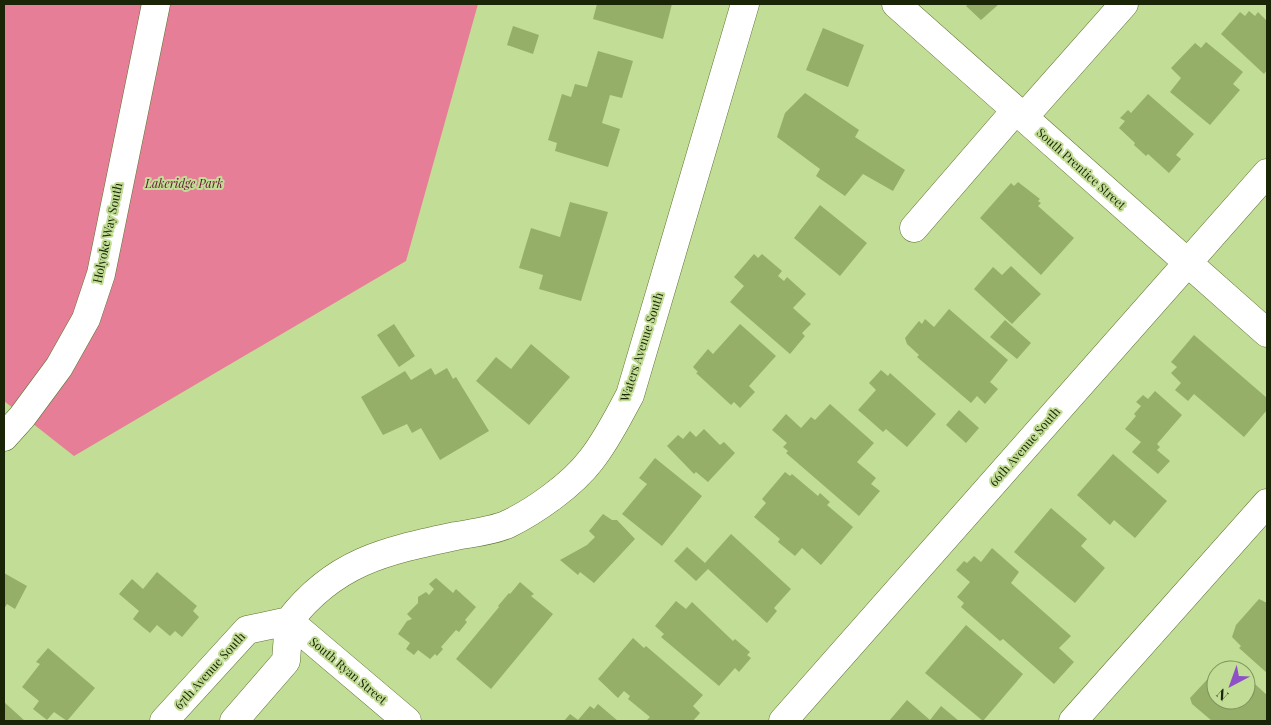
<svg xmlns="http://www.w3.org/2000/svg" width="1271" height="725" font-family="'Playfair Display',serif">
<style>
.green{fill:#e67e97}
.building{fill:#95af69}
.lines{fill:none;stroke-linecap:round;stroke-linejoin:round}
.minor-casing{stroke:#5b722e;stroke-width:29}
.minor{stroke:#fff;stroke-width:28}
.labels{text-anchor:middle;stroke-width:4;stroke-linejoin:round;paint-order:stroke}
.street-label{font-size:12px;fill:#1a2407;stroke:#c2dd95}
.park-label{font-size:12px;font-style:italic;fill:#681632;stroke:#c2dd95}
</style>
<rect width="100%" height="100%" fill="#c2dd95"/>
<path class="green" d="M4,4H478L406,261L74,456L4,401Z"/>
<path class="building" d="M597,4H672L663,39L593,19Z
M969,4H999L981,20L966,6Z
M1249,11L1255,16L1258,12L1267,21V70L1264,74L1221,34L1240,12L1245,16Z
M513,26L539,35L533,54L507,45Z
M823,28L864,45L848,87L806,70Z
M1206,42L1243,72L1233,84L1240,90L1210,125L1170,92L1181,78L1171,68L1195,43L1201,48Z
M598,51L633,61L622,98L610,95L602,123L620,129L608,167L555,151L557,143L548,140L562,94L571,97L575,84L587,87Z
M805,93L859,130L855,137L905,170L893,191L863,174L845,196L816,176L820,169L777,137L785,113Z
M1148,94L1194,134L1176,155L1181,159L1169,173L1148,154L1146,156L1134,145L1135,143L1119,128L1125,121L1120,118L1128,110L1131,113Z
M1018,182L1040,199L1038,201L1041,203L1038,206L1074,238L1041,275L980,218L1011,183L1014,186Z
M570,202L608,212L581,301L539,289L543,275L519,268L531,228L560,237Z
M820,205L867,243L840,276L794,238Z
M754,254L758,258L762,254L782,271L778,276L784,281L787,277L806,294L793,308L811,324L802,333L805,336L790,354L730,302L744,286L734,277Z
M1011,266L1041,294L1012,324L974,289L993,267L1002,275Z
M949,309L1008,360L990,382L998,389L985,404L977,396L971,403L917,357L919,355L907,344L905,338L919,321L922,324L925,319L934,327Z
M1005,320L1031,343L1017,359L990,337Z
M394,324L415,356L399,367L377,335Z
M740,324L776,356L749,386L755,392L740,408L734,402L731,405L696,373L698,372L693,367L708,349L713,354Z
M1194,335L1267,398V410L1244,437L1194,394L1188,401L1175,390L1181,383L1171,373L1177,367L1171,362Z
M531,344L570,377L529,425L476,381L496,357L511,369Z
M431,368L435,375L447,368L453,379L456,377L489,431L440,460L421,428L412,433L407,424L383,435L361,397L405,371L411,380Z
M881,370L888,376L890,373L936,414L907,447L886,429L883,432L858,410L876,390L869,383Z
M1155,391L1182,415L1157,444L1160,447L1157,450L1170,461L1158,474L1132,452L1141,442L1125,429L1136,416L1134,414L1141,406L1136,402L1143,395L1148,399Z
M830,404L874,443L857,462L876,478L871,484L880,491L859,516L786,453L788,451L783,447L787,443L772,430L786,414L801,428L811,417L815,420Z
M959,410L979,428L966,443L946,425Z
M704,429L720,445L724,442L735,453L708,482L696,472L694,474L667,446L678,435L683,439L690,431L696,437Z
M1113,454L1167,501L1135,538L1114,520L1110,525L1077,495Z
M655,458L702,496L662,546L622,514L647,484L639,478Z
M785,472L790,476L792,474L818,496L820,493L830,502L827,505L853,527L821,565L802,548L795,556L778,542L780,539L754,517L766,503L762,499Z
M1051,508L1087,539L1081,546L1105,568L1075,603L1014,552Z
M603,514L612,520H617L635,539L594,583L580,572L578,575L560,560L587,545L595,537L589,531Z
M731,534L791,589L774,608L777,611L767,623L708,569L696,581L674,561L687,547L705,563Z
M992,548L1019,572L1011,583L1071,636L1059,648L1074,662L1054,684L1003,639L1000,641L961,607L964,603L957,597L970,582L956,570L964,561L967,563L974,556L981,562Z
M157,572L197,606L193,611L199,617L182,637L175,631L170,636L157,625L150,633L133,619L139,611L119,594L132,579L143,589Z
M4,573L27,586L15,609L7,604L4,609Z
M436,578L453,593L456,589L476,607L465,620L467,622L459,632L456,630L441,647L443,649L437,656L435,654L430,659L418,650L414,655L406,649L410,643L398,634L407,621L412,619L407,614L418,603V597L426,592L429,595L434,589L429,584Z
M520,582L534,594L531,596L553,614L491,689L456,659L499,607L498,606L509,593L510,594Z
M1259,599L1267,603V673L1239,648L1241,646L1232,637L1236,625Z
M676,601L686,609L692,602L733,641L735,639L750,652L747,655L751,658L739,672L735,668L719,686L661,637L664,634L655,626Z
M966,625L1023,674L983,721L925,673Z
M633,638L644,648L646,646L703,695L693,706L700,713L693,721H646L650,717L628,699L630,696L624,691L618,698L598,679Z
M48,648L95,688L67,721L54,712L47,720L33,709L39,701L22,687L40,664L36,662Z
M1224,662L1234,669L1237,668L1239,670H1216Z
M1216,670V700H1246V676L1267,695V721H1212L1192,704L1190,698Z
M907,700L930,720L941,706L959,721H889Z
M4,702L25,721H4Z
M598,704L618,721H564L570,714L578,720L590,706L594,709Z"/>
<g class="lines">
<g class="minor-casing">
<path id="minor" d="M896,4L1267,333
M1024,117L1124,4
M914,228L1016,110
M4,437L22,417L59,367L86,319L101,274L156,4
M289,621C335,561 386,551 456,536C472,533 493,531 508,524C535,511 572,485 591,460C607,440 618,417 630,395L745,4
M289,621L407,721
M164,721L247,630L289,621
M234,721L286,661L289,621
M783,721L1267,173
M1073,721L1267,503"/>
</g>
<use href="#minor" class="minor"/>
</g>
<g class="labels">
<g class="street-label">
<text transform="translate(1081 169) rotate(42)" y="4">South Prentice Street</text>
<text transform="translate(108 233) rotate(-78)" y="4">Holyoke Way South</text>
<text transform="translate(642 347) rotate(-72)" y="4">Waters Avenue South</text>
<text transform="translate(1025 447) rotate(-49)" y="4">66th Avenue South</text>
<text transform="translate(210 671) rotate(-48)" y="4">67th Avenue South</text>
<text transform="translate(348 671) rotate(40)" y="4">South Ryan Street</text>
</g>
<g class="park-label">
<text x="184" y="188">Lakeridge Park</text>
</g>
</g>
<rect width="1271" height="725" fill="none" stroke="#1a2407" stroke-width="10"/>
<g transform="translate(1231 685) rotate(221)"><circle r="24" fill="#c2dd95" stroke="#7f935c"/>
<path d="M0-4L9 19L0 12L-9 19Z" fill="#8e50c6"/>
<text y="-8" font-size="14" font-weight="bold" text-anchor="middle" fill="#1a2407">N</text>
</g>
</svg>
